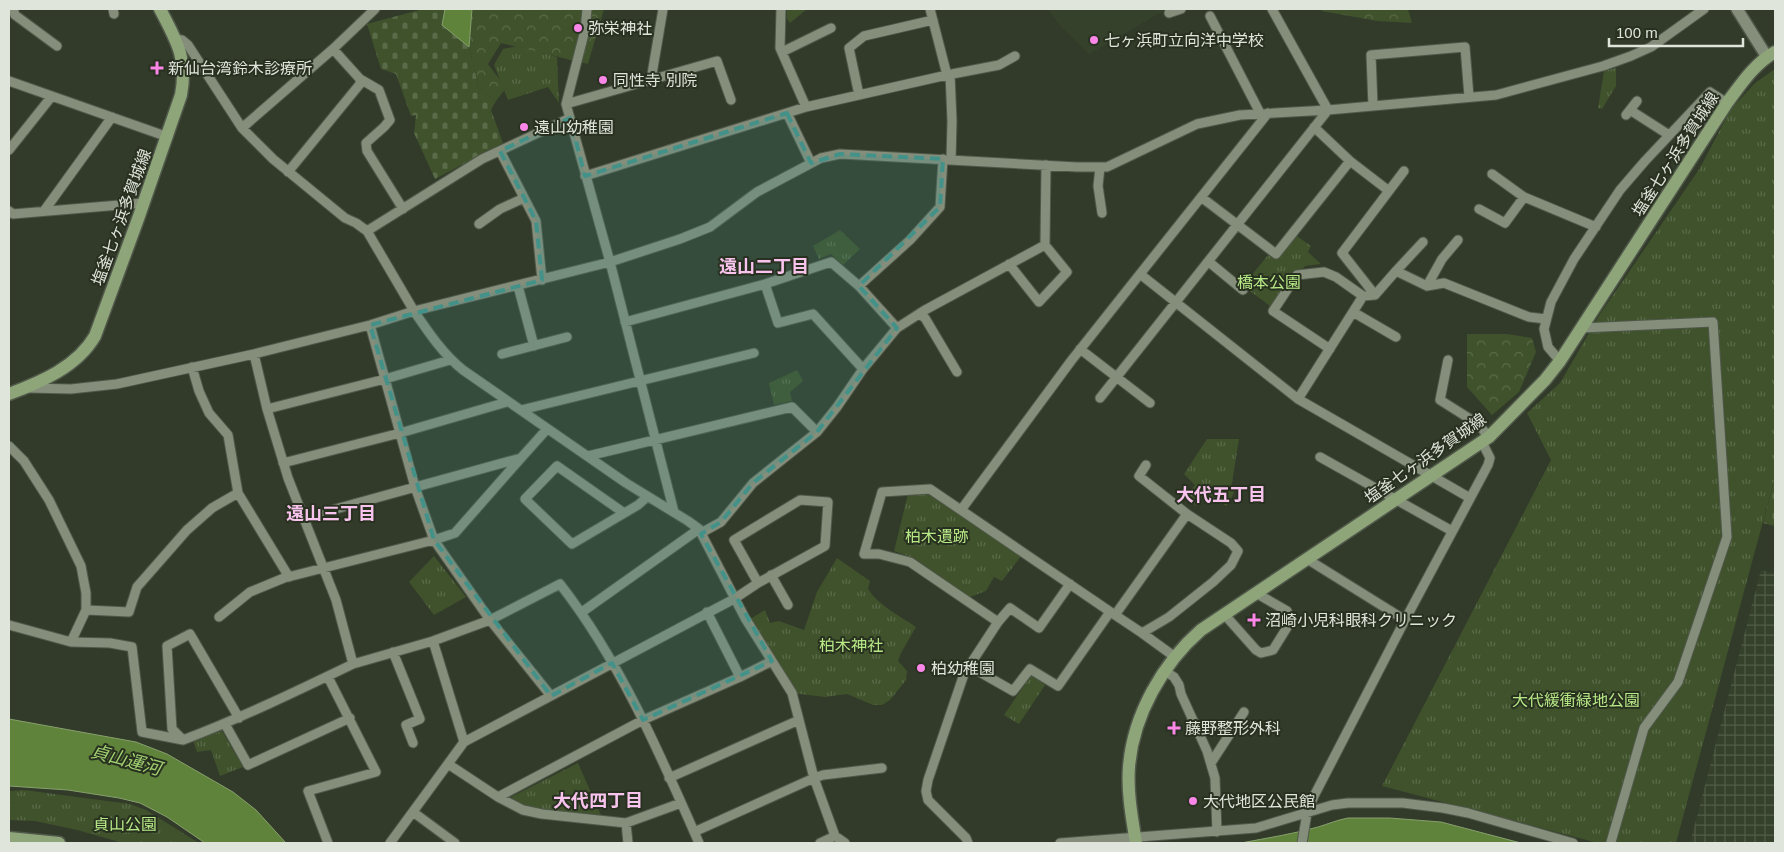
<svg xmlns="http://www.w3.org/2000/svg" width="1784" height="852" font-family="Arial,'Noto Sans JP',sans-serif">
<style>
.built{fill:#35412a}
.industrial{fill:url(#industrial-grid)}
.grass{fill:url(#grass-tufts)}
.forest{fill:url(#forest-crowns)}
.cemetery{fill:url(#cemetery-stones)}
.water{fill:#60833c;stroke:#86a06c}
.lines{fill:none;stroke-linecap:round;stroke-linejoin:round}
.minor-casing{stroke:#50584a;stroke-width:11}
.tertiary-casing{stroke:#50584a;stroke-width:14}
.primary-casing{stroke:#50584a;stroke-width:15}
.minor{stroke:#848e7b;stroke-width:9}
.tertiary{stroke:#848e7b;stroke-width:11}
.primary{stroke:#8ea579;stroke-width:12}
.marked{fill:#439289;fill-opacity:0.2;stroke:#439289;stroke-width:4;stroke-dasharray:10 6;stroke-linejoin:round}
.poi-dot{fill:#fa87e7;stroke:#283020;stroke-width:2}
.labels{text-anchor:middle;stroke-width:4;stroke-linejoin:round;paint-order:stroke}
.poi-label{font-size:16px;fill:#dfe5db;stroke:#283020;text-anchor:start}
.street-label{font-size:16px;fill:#dfe5db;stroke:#283020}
.park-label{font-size:16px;fill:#b7e886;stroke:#283020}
.neighbourhood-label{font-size:18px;font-weight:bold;fill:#f8c4ed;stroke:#283020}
.water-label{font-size:18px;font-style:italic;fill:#a1d170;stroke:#283020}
</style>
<defs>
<pattern id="industrial-grid" width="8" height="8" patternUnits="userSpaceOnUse" patternTransform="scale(1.25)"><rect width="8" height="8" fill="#35412a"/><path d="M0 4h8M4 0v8" fill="none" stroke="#525c48"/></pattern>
<pattern id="grass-tufts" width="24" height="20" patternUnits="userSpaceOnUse" patternTransform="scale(1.25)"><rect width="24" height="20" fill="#3f522b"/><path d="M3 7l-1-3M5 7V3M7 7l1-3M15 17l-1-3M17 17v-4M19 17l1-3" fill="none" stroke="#5a6b49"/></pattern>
<pattern id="forest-crowns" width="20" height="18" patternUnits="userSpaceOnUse" patternTransform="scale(1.25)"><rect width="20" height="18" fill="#3f522b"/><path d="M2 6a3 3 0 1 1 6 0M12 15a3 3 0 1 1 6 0" fill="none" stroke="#5a6b49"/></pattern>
<pattern id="cemetery-stones" width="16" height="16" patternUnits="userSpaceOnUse" patternTransform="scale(1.25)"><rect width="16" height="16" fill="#3f522b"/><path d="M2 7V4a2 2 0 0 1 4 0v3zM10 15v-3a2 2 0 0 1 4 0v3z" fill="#5a6b49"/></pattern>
</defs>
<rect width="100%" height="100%" fill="#323a2a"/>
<path class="built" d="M1048,9H1167L1089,54L1061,27Z"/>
<path class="industrial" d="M1761,570L1775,573V843H1690Z"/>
<path class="grass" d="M787,9H807L790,23L787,19Z
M518,46L557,57L559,103L548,87L508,100L494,65L503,49Z
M1616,68V86L1602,109L1598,108L1604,71Z
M1775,69V477L1676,843H1598L1382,786L1551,460L1527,413L1560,383L1600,314L1700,168L1731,109L1755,83Z
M840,230L860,249L843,265L831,254L819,259L813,246Z
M1294,234L1311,246L1308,252L1321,264L1305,266L1273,308L1243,286L1268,255L1273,258L1278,255Z
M797,370L803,381L790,392L792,401L774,405L769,383Z
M1207,439H1239L1231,489L1234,492L1230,501L1226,506L1205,493L1196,506L1185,498L1195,485L1184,474Z
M930,493L1022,555L1002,581L994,577L986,591L970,597L914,558L894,551L908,494Z
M434,556L466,597L434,615L409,582Z
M837,558L870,581L868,589C879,606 899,615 916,627L901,653L898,661L907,671L906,680L890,700L882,705H873L847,694L825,697L792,693L747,621L765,610L770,623L779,621L804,630L817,592Z
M1031,675L1045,685L1019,724L1004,715Z
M222,731L243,767L220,776L211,750L197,752L193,740Z
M578,763L601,815L526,808L511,797Z
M24,790L130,804L146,810L199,843H123L77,830L35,821L9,820V791Z"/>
<path class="forest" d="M472,9H604L588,64L501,43L488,64L506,88L496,101L479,89L469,47Z
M1321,9H1408L1412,23L1377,21L1322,11Z
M1467,334H1507L1532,338L1536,352L1519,392L1492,415L1467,387Z"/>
<path class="cemetery" d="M423,9H445L442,25L469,47L479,89L496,101L491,110L503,143L435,179L414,133L416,115L411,116L396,74L381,69L367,24Z
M1775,477V526L1763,523Z"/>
<path class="water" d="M445,9H472L469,47L442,25Z
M9,719L136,742L167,754L233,792L256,810L286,843H205L167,817L140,803L119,798L68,790L9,786Z
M1348,818H1390L1441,822L1521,843H1241C1267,838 1293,834 1318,827C1328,824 1337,820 1348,818Z"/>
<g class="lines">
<g class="minor-casing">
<path id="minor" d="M13,9L15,15L57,46
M113,9L114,14
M781,9L780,48L806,107
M930,9L947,75
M1169,13L1181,9
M1210,16L1260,113
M175,39L182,40L188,45L242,128L273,159L345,218L356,223L367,231
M333,49L360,79L379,90L390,120L384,127L366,143L367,151L403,209
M782,52L831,28
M950,74L952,121L951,160
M651,80L663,9
M9,81L168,137
M859,95L849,48L864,36L933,20
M566,104L585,30L587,9
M1373,106L1371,55L1465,47L1469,97
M1630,110L1669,135
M787,113L811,163
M1626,115L1637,101
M570,118L482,159L367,231L414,311L610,262L680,239L710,227L757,192L821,158L840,154L1077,167H1107L1197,124L1240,115L1328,110L1496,95L1603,66L1631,56L1651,47L1704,9
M1314,127L1350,161
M242,128L333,49L375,9
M9,150L52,96
M500,151L536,221L542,280
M1100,167L1098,186L1102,213
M288,172L360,84V79
M1492,174L1524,197L1596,227
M585,176L806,107L947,75L999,65L1015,56
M1201,197L1276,254L1350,161L1389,191
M1479,209L1505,223L1524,197
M9,211L13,214L143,203
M44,211L112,117
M479,224L500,209L524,198
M1209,262L1243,290
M1009,264L1039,302L1067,272L1045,245
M1396,271L1423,242
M1140,274L1268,113
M765,284L778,323L813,314L863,369
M518,286L534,346
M1427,286L1442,259L1458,240
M1375,295L1342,253L1404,171
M1353,312L1396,337
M919,314L925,318L957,372
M625,322L765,284L831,262L859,286
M370,325L415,487L434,540L490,620L551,696
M897,328L859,286L910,240L940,207L943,159
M1582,328L1713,322L1727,537L1678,682L1644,728L1611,842
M1080,349L1150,403
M1330,349L1273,311L1297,275L1324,272L1336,277L1363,296
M254,354L267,409L288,478L336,600L353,664L433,641L490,620L560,584C620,661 660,754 699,843
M502,354L567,337
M1448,360L1440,400L1478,424L1489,437
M1560,361L1548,347L1544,329L1551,302L1574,259L1620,190L1645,161L1710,92L1727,103
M192,367L199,391L209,413L228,435L238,493L289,577
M28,388L71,389L117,384L254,354L370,325L414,311C429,333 443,354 463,370L626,483L688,521L699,529L745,618L792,693L814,778L835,836L845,843
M1100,398L1328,110L1272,9
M1298,399L1363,296L1375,295L1396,271L1427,286L1444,283L1529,317L1546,319
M267,409L385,379L450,360
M521,410L754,353
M9,446L24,461L49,500L81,566L86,593V610L71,642L110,643L132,647L142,732L183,740L172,729L167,646L190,634L239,718
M588,456L792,407L817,432
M1320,457L1452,531
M283,463L400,433L507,402
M1146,465L1139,476L1187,514
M961,510L1071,361L1140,274L1298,399L1470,498
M674,512L610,262L566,104L717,61L731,100
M624,513L557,466L525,499L572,544L638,505L647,497
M303,518L521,458L547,429
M701,533L721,522L753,483L817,432L837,407L863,369L897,328L925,310L1045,245L1046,165
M1307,559L1405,620
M771,575L788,605
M86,610L129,612L137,587L187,530L212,508L238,493
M582,612L699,529
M707,612L740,677
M1224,614L1256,650L1261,653L1273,650L1291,621L1287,611L1256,593
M219,617L250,592L284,578L434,540L455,533L521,458
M998,622L1010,608L1039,628L1070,584
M9,625L71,642
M1142,633L1169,617L1213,582L1231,565L1238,551L1231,543L1187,514L1115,615L1142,633L1175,657
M433,641L464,742
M393,652L420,719L406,725L413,743
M969,666L1013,691L1030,669L1058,686L1110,612
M1165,671L1174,677L1179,685L1181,694L1207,751L1215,778L1217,832
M225,724L248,765L350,718
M183,740C241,718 297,691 353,664
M1211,763L1244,712
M448,764L498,797L523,810L542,814L626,823L681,803
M669,778L799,720
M498,797L643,720L740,677L772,661
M413,812L455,843
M626,823L628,843
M694,832L814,778L823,775L882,768
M328,843L308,791L376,772L328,677
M390,843L464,742L734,599L758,583L825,546L828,502L800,500L734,540L758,583
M820,843L835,836
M968,843L966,838L928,800L926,791L928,780L964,674L998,622L910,562L879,554H864L882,492L930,489L1115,615
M1060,843L1256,828L1332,805L1348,803H1403L1443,808L1468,813L1573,843
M1302,843L1307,813L1314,796L1405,620L1488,465L1490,458L1482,442"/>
</g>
<g class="tertiary-casing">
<path id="tertiary" d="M1737,9L1767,57"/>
</g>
<g class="primary-casing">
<path id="primary" d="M9,394C41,382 77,367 95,336L138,219L181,95C188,58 176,40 160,9
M9,838L59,843
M1136,843C1132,818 1127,792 1129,767C1133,715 1163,663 1201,630L1489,437L1545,380L1560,361L1727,103C1741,84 1754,64 1775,52"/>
</g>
<use href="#minor" class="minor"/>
<use href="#tertiary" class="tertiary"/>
<use href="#primary" class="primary"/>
</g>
<path class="marked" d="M787,113L811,163L840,154L943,159L940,207L859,286L897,328L817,432L753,483L721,522L701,534L772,661L643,720L612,663L551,696L434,540L370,325L542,280L536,221L500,151L570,118L585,176Z"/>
<g class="poi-dot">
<circle cx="578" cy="28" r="5"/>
<circle cx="1094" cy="40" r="5"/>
<path d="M154.5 60.5h5v5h5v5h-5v5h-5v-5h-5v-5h5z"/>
<circle cx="603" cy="80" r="5"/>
<circle cx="524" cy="127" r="5"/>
<path d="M1251.5 612.5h5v5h5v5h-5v5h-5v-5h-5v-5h5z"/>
<circle cx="921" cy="668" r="5"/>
<path d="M1171.5 720.5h5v5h5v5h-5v5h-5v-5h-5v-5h5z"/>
<circle cx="1193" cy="801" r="5"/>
</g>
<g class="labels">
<g class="poi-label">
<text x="588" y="34">弥栄神社</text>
<text x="1104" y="46">七ヶ浜町立向洋中学校</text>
<text x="168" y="74">新仙台湾鈴木診療所</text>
<text x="613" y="86">同性寺 別院</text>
<text x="534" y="133">遠山幼稚園</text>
<text x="1265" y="626">沼崎小児科眼科クリニック</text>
<text x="931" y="674">柏幼稚園</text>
<text x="1185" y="734">藤野整形外科</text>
<text x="1203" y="807">大代地区公民館</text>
</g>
<g class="street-label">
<text transform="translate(1675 154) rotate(-57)" y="6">塩釜七ヶ浜多賀城線</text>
<text transform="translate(121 217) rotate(-70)" y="6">塩釜七ヶ浜多賀城線</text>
<text transform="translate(1425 458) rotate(-35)" y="6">塩釜七ヶ浜多賀城線</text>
</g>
<g class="park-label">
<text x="1269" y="288">橋本公園</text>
<text x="937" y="542">柏木遺跡</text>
<text x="851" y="651">柏木神社</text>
<text x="1576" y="706">大代緩衝緑地公園</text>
<text x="125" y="830">貞山公園</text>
</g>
<g class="neighbourhood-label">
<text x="764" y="273">遠山二丁目</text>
<text x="1221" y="501">大代五丁目</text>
<text x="331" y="520">遠山三丁目</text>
<text x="598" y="807">大代四丁目</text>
</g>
<g class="water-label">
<text transform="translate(126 760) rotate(15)" y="6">貞山運河</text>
</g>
</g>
<rect width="1784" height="852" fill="none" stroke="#dfe5db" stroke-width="20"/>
<path d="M1609 38v8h134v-8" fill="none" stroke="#dfe5db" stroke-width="2.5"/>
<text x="1616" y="38" font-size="15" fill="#dfe5db" stroke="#283020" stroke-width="4" paint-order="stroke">100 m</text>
</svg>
